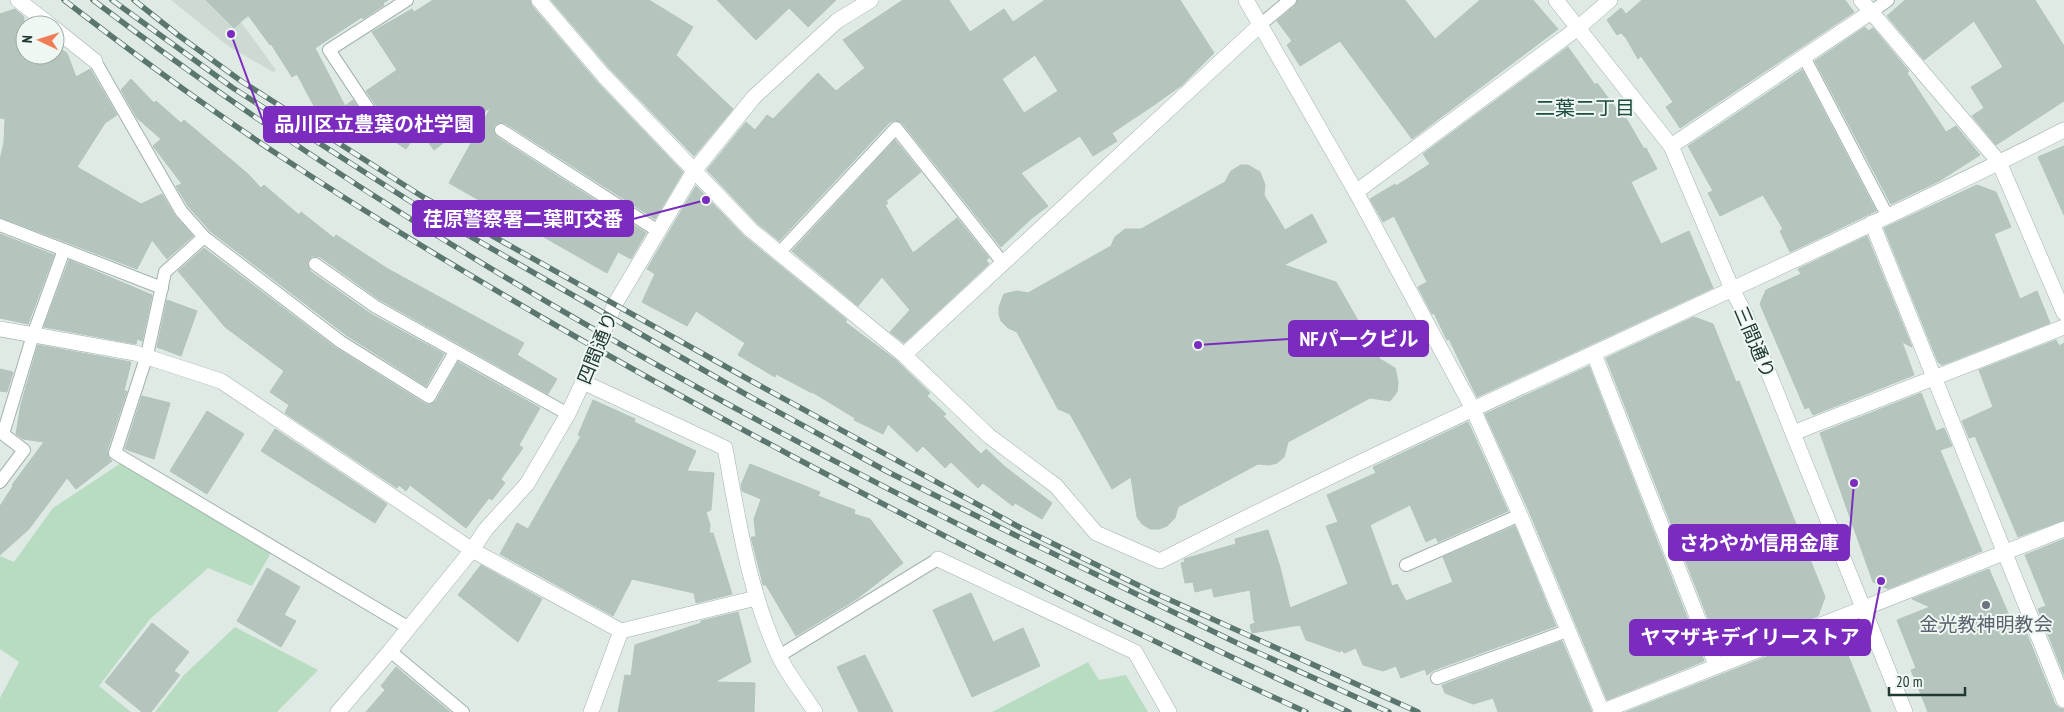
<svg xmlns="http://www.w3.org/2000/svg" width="2064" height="712" viewBox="0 0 2064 712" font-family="'PT Sans Narrow','Noto Sans JP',sans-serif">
<rect width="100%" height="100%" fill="#dfeae5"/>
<path fill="#cddad4" d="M171,0H276L241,22L276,70L273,72L228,46Z"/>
<g fill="#b8dcc2">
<path d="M121,463L272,551L252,586L208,568L150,619L99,686L131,712H0V698L19,662L0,649V556L14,562L53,508Z"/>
<path d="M235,627L318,670L277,712H155L184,675Z"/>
<path d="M1088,662L1099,680L1126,675L1148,712H992Z"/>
</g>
<g fill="#b5c5be" stroke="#b2c4bc" fill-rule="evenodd">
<path d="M206,0H388L383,3L384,5L363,19L362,17L315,48L345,106L353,100L371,128L356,138L337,111L341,109L329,115L315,108L297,74L292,77L271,44L270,45L248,15L234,28Z"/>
<path d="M433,0H530L532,6L597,82L683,172L655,219L505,123H498L494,126V133L497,137L646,233L631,259L618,252L607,273L449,183L491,107L434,150L419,130L406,149L391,139L393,134L392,129L366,91L397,70L372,32L412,9L414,12Z"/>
<path d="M551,0H649L693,27L676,55L733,109L694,156L611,70Z"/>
<path d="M717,0H836L808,27L789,8L756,40Z"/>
<path d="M903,0H949L970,32L1004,9L1013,22L1045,0H1180L1214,53L1182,85L1154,105L1112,133L1117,141L1093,156L1080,136L1021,173L1048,206L1032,218L1001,247L902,123L895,120L890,122L779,241L757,223L707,170L746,122L755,130L767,115L773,119L818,73L836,91L865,68L843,40ZM1035,55L1058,91L1024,113L1002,79Z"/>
<path d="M1298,0H1405L1435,39L1480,0H1533L1558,29L1412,139L1340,41L1300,66L1287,45L1292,41L1277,21L1295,6Z"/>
<path d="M1642,0H1845L1854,12L1680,128L1666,107L1673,102L1641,56L1638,59L1626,38L1621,33L1617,35L1607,20L1621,8L1626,14Z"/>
<path d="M1905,0H2035L2064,46V101L1996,145L1972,116L1984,108L1971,87L2003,67L1974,21L1924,60L1887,16Z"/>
<path d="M15,9L24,17L22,59L33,55H55V47H57L67,53L76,77L90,69L117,115L105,123L77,167L141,204L162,194L175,216L193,236L167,259L152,240L137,269L0,217V160L4,142L5,119L0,118V14Z"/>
<path d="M1865,27L1868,31L1873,28L1909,71L1907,73L1946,132L1956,126L1980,155L1939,181L1891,204L1815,61Z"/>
<path d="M1568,47L1595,85L1597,83L1624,119L1626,118L1644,149L1646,148L1657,169L1631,182L1661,244L1689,231L1713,288L1477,397L1449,339L1447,340L1434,313L1432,314L1418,287L1427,282L1394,216L1383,222L1370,199L1395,184L1396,186L1430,164L1423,154Z"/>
<path d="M1802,70L1876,211L1790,252L1780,231L1783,229L1763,195L1720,216L1708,193L1713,191L1688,146Z"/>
<path d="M131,79L154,103L156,101L181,123L184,120L248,174L261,188L264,185L299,215L301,212L334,238L336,235L388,269L524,343L517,355L557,379L548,394L380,300L320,257L312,256L307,263L310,271L371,314L444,354L426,386L346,335L210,231L188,206L176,186L182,184L153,146L161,139L137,118L121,90Z"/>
<path d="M895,140L921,172L886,201L888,203L885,205L913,253L957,218L989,258L986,260L989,264L904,343L890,332L910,310L882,277L858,306L792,251Z"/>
<path d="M2064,146V215L2038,157Z"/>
<path d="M1241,165H1248L1260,172L1265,185L1264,195L1285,230L1312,214L1327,242L1284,265L1336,282L1380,359L1395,368L1398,382L1397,392L1390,401L1370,398L1288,442L1284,457L1277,463L1269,465L1258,464L1178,507L1175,518L1167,526L1159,529H1150L1142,524L1137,517L1131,477L1112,489L1070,414L1058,409L1017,332L1008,328L1001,321L999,314V307L1004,294L1017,291L1028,293L1111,246L1115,237L1125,229H1141L1225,182L1231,171Z"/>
<path d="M1977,185L1996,192L2011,227L1994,234L2020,299L2037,291L2050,323L1942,365L1938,362L1884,228Z"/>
<path d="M696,186L745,237L847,320L845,322L896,360L930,393L927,396L946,414L943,416L981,454L986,449L1004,466L1052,503L1042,519L1015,503L1013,506L983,483L978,488L951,462L945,468L923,446L917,452L888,424L883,434L854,420L855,418L812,392V393L776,374L775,377L738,355L745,343L696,311L687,326L642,302L655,274L647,269Z"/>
<path d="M0,234L54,255L28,324L0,318Z"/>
<path d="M1867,236L1912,347L1902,342L1914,375L1813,415L1809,407L1805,409L1760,304L1766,290L1801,274L1798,269Z"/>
<path d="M204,248L336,348L425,404L429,405L436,401L458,362L540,408L519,445L523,448L501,479L505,483L492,500L489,498L466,528L410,485L406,491L399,485L397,488L285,413L289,405L270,392L284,371L225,327L178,271Z"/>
<path d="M69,260L152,295L142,341L137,339L136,344L44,327Z"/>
<path d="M167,300L197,311L181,356L157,347Z"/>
<path d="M1694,317L1713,324L1736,382L1739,381L1825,597L1818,616L1722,654L1606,358Z"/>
<path d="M2056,340L2059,346L2064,343V520L2018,537L1975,436L1969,438L1962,421L1993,407L1979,370Z"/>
<path d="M38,345L131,362L124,391H127L107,451L108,457L112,461L76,489L67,478L29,529L0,555V506L13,486L12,485L44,442L23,439L16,434L21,404Z"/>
<path d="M1589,366L1704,661L1607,700L1529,511L1485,414Z"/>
<path d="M0,369L13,372L7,392L0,391Z"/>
<path d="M1921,393L1936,431L1944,428L1952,446L1940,450L1982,551L1888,589L1873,582L1820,433Z"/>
<path d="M142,396L170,403L154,459L125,449Z"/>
<path d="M593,400L635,419L634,422L696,451L687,471L714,473L711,510L706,512L710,525L709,533H713L732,594L696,603L694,593L632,579L613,616L500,554L517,523L528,529L581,436L578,435Z"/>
<path d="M207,411L244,434L207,494L170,471Z"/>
<path d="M1468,422L1508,511L1438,542L1436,537L1426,542L1410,505L1370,525L1392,586L1397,584L1406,601L1453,582L1443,557L1515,526L1556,626L1434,670L1427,675L1425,669L1401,678L1396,666L1383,671L1363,665L1356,648L1344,653L1342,650L1340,652L1306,640L1300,625L1252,633L1250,625L1257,622L1254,621L1250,590L1214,597L1212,588L1195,592L1193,582L1185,583L1181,563L1185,562L1184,559L1236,544L1235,539L1268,530L1280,567L1290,608L1348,584L1326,526L1338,522L1327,495L1376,473L1373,467Z"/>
<path d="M275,429L387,504L375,523L261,451Z"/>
<path d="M750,464L820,492L818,496L855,510L854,514L870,519L903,563L858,598L796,636L766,585H763L761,576L751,537H756L754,519L761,499L742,491L741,485Z"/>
<path d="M2064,539V675L2038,609L2046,606L2025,555Z"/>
<path d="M481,565L542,599L518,642L458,595Z"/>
<path d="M267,568L300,587L284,615L296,621L281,647L237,621Z"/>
<path d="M1989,569L2011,620L2020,617L2055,704L2059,708L2064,709V712H1928L1911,670L1916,668L1897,620L1930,607L1912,599Z"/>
<path d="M971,593L993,642L1023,628L1040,666L972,697L933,610Z"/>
<path d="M738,612L751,662L715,682L755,683L754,712H618L625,675L631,676L635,645L701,623V621Z"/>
<path d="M152,623L189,652L174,671L180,675L151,712H142L105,682Z"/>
<path d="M1822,635L1843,643L1871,712H1626Z"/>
<path d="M1562,641L1592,712H1498L1493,698L1473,704L1445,693L1442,685Z"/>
<path d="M865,655L893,712H859L837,667Z"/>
<path d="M396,667L450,712H366L385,690L381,686Z"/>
</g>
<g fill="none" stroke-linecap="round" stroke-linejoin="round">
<defs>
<g id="service">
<path d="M1871,12L1888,0"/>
<path d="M1260,25L1290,0"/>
<path d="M1804,57L1887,215"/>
<path d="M95,61L181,211L204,237L341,342L429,397L455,352"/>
<path d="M501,130L658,231"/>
<path d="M385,134L329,50L407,0"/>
<path d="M0,225L162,288"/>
<path d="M204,237L165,272L147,355L115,453L409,628"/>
<path d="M779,253L896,128L1003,263"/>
<path d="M315,264L376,307L568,414"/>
<path d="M0,482L24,450L3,434L33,335L64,250"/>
<path d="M1406,565L1520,515"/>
<path d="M390,651L463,712"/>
<path d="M779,656L938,559"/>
<path d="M1437,678L1567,631"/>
</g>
<g id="minor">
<path d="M18,0L50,25"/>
<path d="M539,0L604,76L751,230L904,355L989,436L1056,486L1096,533L1160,561C1458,409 1766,280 2064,130"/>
<path d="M1246,0L1356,192L1473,409L1520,515L1602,712"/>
<path d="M1861,0L1999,162L2064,313"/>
<path d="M55,29L95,61"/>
<path d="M1671,146L1871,12"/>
<path d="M1356,192L1578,28L1610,0"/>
<path d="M1872,223L2064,700"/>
<path d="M0,329L135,353L221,381L472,550L621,631L591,712"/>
<path d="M1594,354L1716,665"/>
<path d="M904,355L1260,25"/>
<path d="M583,382L725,448C738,518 748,589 778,654C787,674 803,693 815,712"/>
<path d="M1793,433L2064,327"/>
<path d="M938,559L1135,652L1169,712"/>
<path d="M621,631L756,598"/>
<path d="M1601,712L2064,529"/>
</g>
<g id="tertiary">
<path d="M1556,0L1671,146L1732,289L1745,314L1905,712"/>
<path d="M338,712L390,651L472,550L486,529L527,484L568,414L583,382L615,304L694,171L754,97L837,21L871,0"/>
</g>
</defs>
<use href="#service" stroke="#a2b2ac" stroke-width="14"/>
<use href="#minor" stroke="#a2b2ac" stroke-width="16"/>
<use href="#tertiary" stroke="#a2b2ac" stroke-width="16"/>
<use href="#service" stroke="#fff" stroke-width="12"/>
<use href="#minor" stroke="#fff" stroke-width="15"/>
<use href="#tertiary" stroke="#fff" stroke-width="15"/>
<defs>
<g id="rail">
<path d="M64,0C134,54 206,107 280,156C445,265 616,362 790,455C960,545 1131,633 1306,712"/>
<path d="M93,0C478,293 912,509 1349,712"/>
<path d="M112,0L233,88L419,207L747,395L888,472L1015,535L1241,645L1389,712"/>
<path d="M134,0L178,35L241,81L423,197L755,383L1019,527L1148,590L1418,712"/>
</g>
</defs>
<use href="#rail" stroke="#5a766f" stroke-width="5.5"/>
<use href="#rail" stroke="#eff7f3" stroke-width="4" stroke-dasharray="11" stroke-linecap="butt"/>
</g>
<circle fill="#6b7280" stroke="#eff7f3" stroke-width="2" cx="1986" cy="605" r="5"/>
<g text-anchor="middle" stroke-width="4" stroke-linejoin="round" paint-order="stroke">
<g font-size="19" fill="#203a33" stroke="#eff7f3">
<text transform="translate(1755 342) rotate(67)" y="7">三間通り</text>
<text transform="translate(597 348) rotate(-68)" y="7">四間通り</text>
</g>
<g font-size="19" fill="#5b616d" stroke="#eff7f3">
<text x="1986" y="631">金光教神明教会</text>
</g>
<g font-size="20" fill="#1d4c40" stroke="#eff7f3">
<text x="1585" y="115">二葉二丁目</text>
</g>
</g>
<path fill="none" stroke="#7b2cbf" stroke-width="2" d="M231 34L264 124M706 200L633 219M1198 345L1289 339M1854 483L1849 543M1881 581L1870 637"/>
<g fill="#7b2cbf" stroke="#eff7f3" stroke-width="2">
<circle cx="231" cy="34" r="5"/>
<circle cx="706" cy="200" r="5"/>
<circle cx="1198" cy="345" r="5"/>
<circle cx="1854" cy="483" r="5"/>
<circle cx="1881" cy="581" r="5"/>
</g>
<g fill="#7b2cbf" stroke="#7b2cbf" stroke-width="2">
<rect x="264" y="107" width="220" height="35" rx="5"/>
<rect x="413" y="201" width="220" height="35" rx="5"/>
<rect x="1289" y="321" width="139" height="35" rx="5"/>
<rect x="1669" y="525" width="180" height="35" rx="5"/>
<rect x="1630" y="620" width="240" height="35" rx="5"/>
</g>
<g font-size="20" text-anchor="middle" font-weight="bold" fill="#fff">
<text x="374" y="131">品川区立豊葉の杜学園</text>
<text x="523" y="226">荏原警察署二葉町交番</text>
<text x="1359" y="346">NFパークビル</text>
<text x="1759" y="550">さわやか信用金庫</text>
<text x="1750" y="644">ヤマザキデイリーストア</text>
</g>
<g transform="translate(40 40) rotate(274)"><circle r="24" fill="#eff7f3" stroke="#9caba6"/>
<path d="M0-4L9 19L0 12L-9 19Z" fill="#f17d57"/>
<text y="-8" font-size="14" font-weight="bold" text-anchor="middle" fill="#203a33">N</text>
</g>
<path d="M1889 687v8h76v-8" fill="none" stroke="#203a33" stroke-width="2.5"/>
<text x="1896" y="687" font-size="15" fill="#203a33" stroke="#eff7f3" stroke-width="4" paint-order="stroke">20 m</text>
</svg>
